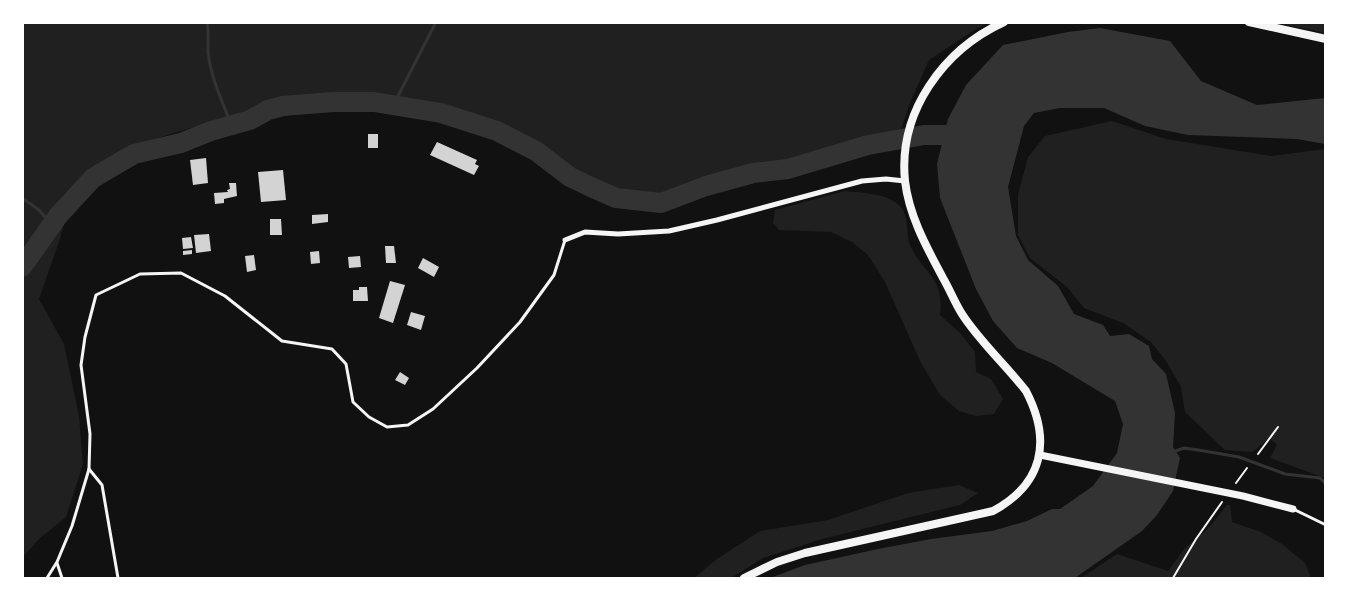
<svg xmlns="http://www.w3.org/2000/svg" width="1348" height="601" viewBox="0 0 1348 601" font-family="Rubik,sans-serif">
<rect width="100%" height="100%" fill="#111"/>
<g fill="#202020">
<path d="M23,22H989V23L976,29L929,60L909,105L900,133L844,145L796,160L736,170L689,189L664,197L629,193L590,182L530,139L450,110L372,95L288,98L129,147L74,189L59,242L39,299L64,344L79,416L83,464L66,517L39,539L23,557Z"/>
<path d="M1278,23H1325V33Z"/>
<path d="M1112,121L1166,139L1271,156L1325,149V478L1270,458L1277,445L1270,438L1252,452L1225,450L1185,412L1181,387L1166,361L1151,342L1123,323L1084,308L1067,287L1030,258L1018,235V195L1028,157L1045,136Z"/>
<path d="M845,191C863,193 885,193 899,205C911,216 904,236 912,249C927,277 944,278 940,315L961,334L975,352L976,372L991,379L1003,399L994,414L976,416L959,411L940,395L920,361L885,282L868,255L852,242L831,232L779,230L773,223L775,210Z"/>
<path d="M959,485L978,493L960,505L822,539L763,558L731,578H694L717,559L760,531L828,520L908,493Z"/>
<path d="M1227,505H1230L1232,522L1261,532L1282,544L1305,563L1311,578H1081L1117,554L1168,571L1185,548L1208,529Z"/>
</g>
<path fill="#333" d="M1100,28L1170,41L1201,81L1257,105L1325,98V144L1297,139L1188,135L1145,126L1104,108H1060L1034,113L1024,126L1008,187L1016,236L1028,260L1058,286L1074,314L1103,325L1110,336L1129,334L1149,346L1152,359L1166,374L1175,413L1173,447L1180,458L1173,491L1157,515L1142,531L1075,578H770L805,565L878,549L931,539L992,531L1027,521L1052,509H1060L1093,486L1117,453L1123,424L1115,401L1052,363L1017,348L993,321L976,289L940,198L937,164L948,119L966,85L1003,45L1068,32Z"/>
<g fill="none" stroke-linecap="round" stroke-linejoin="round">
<g stroke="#333" stroke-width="3">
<path d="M207,22C209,33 208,41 208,52C210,75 223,104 232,126"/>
<path d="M396,105L398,96L436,22"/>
<path d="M22,198L39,210L52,225"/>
<path d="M1173,452L1184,448L1198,450L1239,457L1285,474L1320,478L1326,484"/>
</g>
<path stroke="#333" stroke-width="20" d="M22,267L58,216L93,178L134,154L181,143L211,131L250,120L268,110L283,106L333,102H374L441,113L497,131L536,151L570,177L591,187L616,198L661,203L706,186L753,173L788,169L868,145L924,135H971"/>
</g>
<g fill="#d3d3d3">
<rect x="368" y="134" width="10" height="14"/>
<path d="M437,142L477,160L475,164L479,166L474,175L430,155Z"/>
<path d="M206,158L208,183L193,185L190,160Z"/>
<path d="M283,170L286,200L261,202L258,172Z"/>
<path d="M229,183H236L237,196L224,199V203L215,204L214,193L228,192L227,190L230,189Z"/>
<path d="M328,214V222L312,224V215Z"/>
<path d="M270,219H281L282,235H270Z"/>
<path d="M209,234L211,251L196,253L194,235Z"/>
<path d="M191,237L193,248L183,249L182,238Z"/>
<path d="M385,246H394L396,263H386Z"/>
<path d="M192,250V254L183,255V251Z"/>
<path d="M319,251L320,263L311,264L310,252Z"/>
<path d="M254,255L256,270L247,272L245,256Z"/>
<path d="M360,256L361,267L349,268L348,257Z"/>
<path d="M423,258L439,267L434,277L418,268Z"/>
<path d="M390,281L405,285L393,323L379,318Z"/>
<path d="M359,287H367L368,301H353V290H359Z"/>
<path d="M411,312L425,316L421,330L407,325Z"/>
<path d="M400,372L409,378L405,385L395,380Z"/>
</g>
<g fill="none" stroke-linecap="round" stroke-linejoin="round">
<g stroke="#f5f5f5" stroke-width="2">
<path d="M1258,454L1278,427"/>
<path d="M1236,483L1247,468"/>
<path d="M1173,578L1196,539L1222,502"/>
</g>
<g stroke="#f5f5f5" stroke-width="3">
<path d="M89,469L102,485L118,578"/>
<path d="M1293,509L1326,525"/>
<path d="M57,563L62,578"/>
<path d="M47,578L57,562L72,526L89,469L90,434L81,365L85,337L96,295L140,274L181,273L225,296L282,341L332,349L346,364L353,402L369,417L387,427L408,425L433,409L477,368L520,322L554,275L565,240"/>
</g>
<path stroke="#f5f5f5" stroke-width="5" d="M565,240L585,232L618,234L669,231L717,220L862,181L886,179L905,181"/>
<path stroke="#f5f5f5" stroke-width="7" d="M1040,455L1243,496L1293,509"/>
<g stroke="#f5f5f5" stroke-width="8">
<path d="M1249,22L1326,39"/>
<path d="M744,578L777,562L805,553L993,511C1043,484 1052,441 1026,391C1006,365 980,342 962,314C955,303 950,290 943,278C927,248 909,216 905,181C898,112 943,50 1004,22"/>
</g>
</g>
<rect width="1348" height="601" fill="none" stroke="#ffffff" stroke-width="48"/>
</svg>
